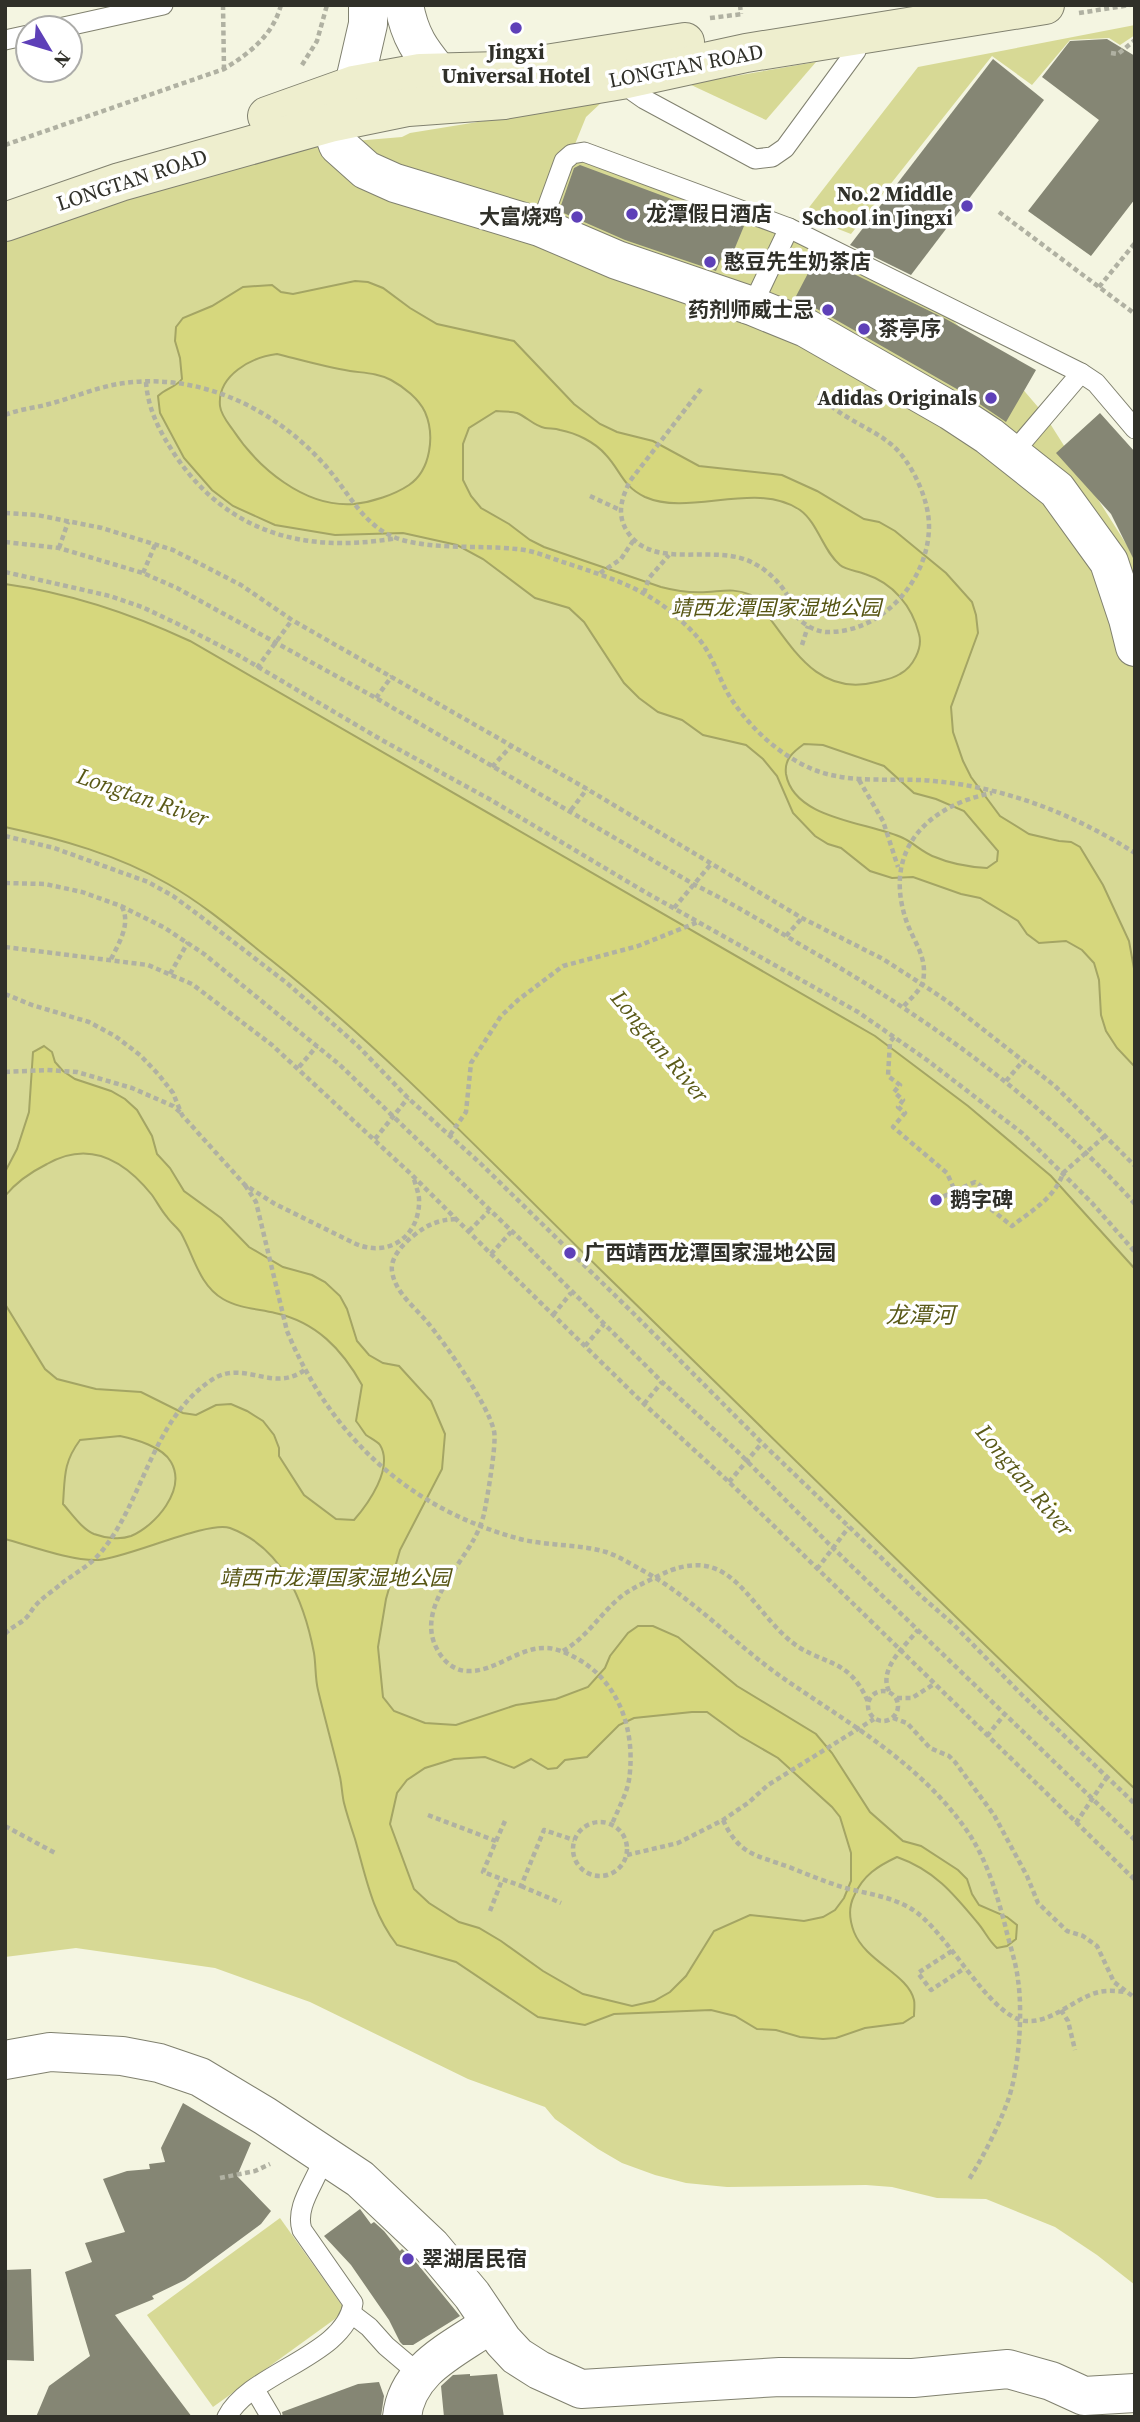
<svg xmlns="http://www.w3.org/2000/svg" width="1140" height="2422" viewBox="0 0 1140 2422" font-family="'Source Serif 4','Noto Sans SC',serif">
<rect width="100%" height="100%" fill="#f4f5e1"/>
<g fill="#d7d995">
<path d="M1135,25V35L1120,45L1109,38L1070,40L1032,85L992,56L851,234L810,218L806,215L807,210L918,67Z"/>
<path d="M816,62L766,120L689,84Z"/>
<path d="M602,102L586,117L573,149L684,185L936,304L1020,386L1044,414L1135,558V2285L1097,2255L1055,2227L986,2199L937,2198L892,2187L866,2185L727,2187L686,2183L655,2175L622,2163L598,2149L555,2119L545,2107L468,2079L310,2002L215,1968L76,1948L5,1957V216L187,155L402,137L410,133Z"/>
<path d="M280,2218L346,2311L213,2407L147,2315Z"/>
</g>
<g fill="#d6d77d" stroke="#a4a564" stroke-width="2" fill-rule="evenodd">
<path d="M355,281L368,282L383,288L410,308L437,324L514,341L574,404L600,424L617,432L653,441L699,466L782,475L817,491L864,519L879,522L895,531L946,573L972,602L976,615L978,633L951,707L953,732L963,761L971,777L1000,816L1029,834L1059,841L1071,842L1080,847L1103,885L1129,941L1135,974V1067L1117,1048L1106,1031L1101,1015L1099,980L1094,963L1082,950L1066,941L1039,943L1027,934L1018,921L980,898L961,894L913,877L892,878L870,871L841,848L828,844L815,836L793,813L777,776L763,759L746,745L703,735L682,720L658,712L639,698L624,683L584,622L569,608L535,598L483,559L457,545L403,533L335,535L275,525L233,506L212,490L184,458L160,413L158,396C166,388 175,388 182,379L180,358L175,341L176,327L183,318L212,306L243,287L272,285L281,292L293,294ZM277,354C301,360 325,367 350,371C364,373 378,373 391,380C404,387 419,399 425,412C435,435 431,470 409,485C394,495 372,502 354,504C305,508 258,468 233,430C228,423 221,415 220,406C217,375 252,357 277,354ZM496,411C502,412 511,411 517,413C527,417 534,426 545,428C550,429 555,428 560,430C576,433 595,442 606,455C621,471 622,486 645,497C690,517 756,480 800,510C818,523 823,551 840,565C846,570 858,571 865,574C893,583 912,606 919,634C923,648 913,667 900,674C892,679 885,680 876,682C810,699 787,634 751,595C735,588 724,591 707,592C691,593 676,591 661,587L544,547L530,540L509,524L481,508L471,496L463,480V444L469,428ZM804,744L823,745L884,766L914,793L936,799L964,811L998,851L997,861L987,868C970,867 951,864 935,857C923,853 914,843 903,838C869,822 794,820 786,774C784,759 793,752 804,744Z"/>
<path d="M5,584C69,593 132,614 190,641L875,1036L968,1106L1051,1176L1135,1269V1789C958,1621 785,1450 611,1280C499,1171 393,1057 271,960C238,934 205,905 168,884C118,855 61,839 5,827Z"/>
<path d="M44,1046L52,1052L55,1062L63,1071L75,1079L111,1091L125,1099L137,1110L152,1136L157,1154L170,1168L184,1191L221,1218L249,1247L283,1267L312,1275L325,1282L340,1296L347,1309L357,1341L369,1355L383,1363L399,1366L431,1401L445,1434L442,1469L400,1550L386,1599L378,1647L383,1697L394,1711L425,1723L456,1725L516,1705L556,1699L588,1687L605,1668L610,1656L628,1633L638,1626H653L678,1637L737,1686L816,1734L832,1753L870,1812L903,1841L921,1846L958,1870L967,1879L972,1894L979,1905L1007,1917L1017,1925L1016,1939L1007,1946L997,1948C988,1940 985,1931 977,1922C953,1893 934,1870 897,1857C878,1866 863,1875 854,1896C848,1908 849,1919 854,1932C866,1962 908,1974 914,2000C915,2004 914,2011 914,2016L903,2023L865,2028L836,2038L823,2039L800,2037L776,2030L757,2029L735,2016L711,2010L614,2014L585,2025L538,2017L456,1962L397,1945C372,1913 366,1877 355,1839C351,1827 347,1815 344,1803C342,1795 342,1786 340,1777C333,1748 325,1719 318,1690C315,1678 316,1665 314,1653C304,1601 283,1548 230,1528C209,1520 127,1558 98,1560C71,1561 31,1546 5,1539V1304L45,1369L57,1379L96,1389L141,1392L183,1413L196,1415L216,1405L231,1404L247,1411L263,1421L274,1435L279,1448V1456L304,1495L336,1519L354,1520C368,1504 394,1468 380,1445C377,1441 370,1438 366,1435C363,1431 360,1426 356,1421L362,1385C342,1349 316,1322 275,1313C258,1309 238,1308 223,1299C199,1285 194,1256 181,1233C177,1227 171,1223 167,1217C161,1210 157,1202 152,1195C124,1160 89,1140 47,1164C31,1172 17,1181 5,1196V1172L17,1149L29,1112L33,1052ZM120,1436C135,1439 163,1447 171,1462C187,1490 155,1526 131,1536C120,1540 105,1538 94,1534C82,1529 72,1514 63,1504C65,1477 63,1463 80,1440ZM692,1712H707L740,1736L778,1758L832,1807L840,1817L851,1853V1881L844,1898L835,1910L823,1917L804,1921L750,1915L714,1931L686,1976L670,1992L654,2001L632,2006L583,1994L543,1971L501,1941L479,1928L459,1922L429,1903L414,1889L390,1824L397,1793L407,1780L425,1768L454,1759L485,1757L514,1768L531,1759L548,1769L557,1768L565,1760L587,1757L619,1725L634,1718Z"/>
</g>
<g fill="#858674">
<path d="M1107,39L1135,56V199L1091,256L1028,211L1099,120L1042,77L1070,41Z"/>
<path d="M993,59L1044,100L911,275L850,245Z"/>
<path d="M580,165L744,226L732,255L724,252L716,271L625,240L559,211L574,168Z"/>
<path d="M817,256L946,319L1036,370L1006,422L962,392L817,309L794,300Z"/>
<path d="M1100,413L1135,452V562L1111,514L1056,453Z"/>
<path d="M183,2103L251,2143L237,2176L271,2211L261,2224L185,2280L152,2296L154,2299L115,2315L192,2417H36L49,2386L90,2356L65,2272L92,2262L85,2243L125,2232L103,2179L127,2171L150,2169L149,2164L165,2162L161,2148Z"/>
<path d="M360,2209L371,2224L374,2222L384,2231L400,2251L402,2249L415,2261L460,2316L413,2345H403L400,2342L389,2320L351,2265L324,2236Z"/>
<path d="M31,2269L34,2361L5,2360V2270Z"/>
<path d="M470,2374V2376L497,2374L504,2417H444L441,2386L453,2375Z"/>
<path d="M379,2382L384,2396L381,2417H283L282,2412L358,2384Z"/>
</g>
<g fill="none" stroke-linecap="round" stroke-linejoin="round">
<defs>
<g id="service">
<path d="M59,28L163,5"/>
<path d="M5,40L28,35"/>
<path d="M627,79L634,92L644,99L755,159L772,157L785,148L856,51L858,36"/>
<path d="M540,227L564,161L572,154L584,152L789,228L1081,373L1096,383L1135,429"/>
<path d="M752,306L789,228"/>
<path d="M1012,454L1081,373"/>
<path d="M352,2314L369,2327L386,2346L419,2374"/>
<path d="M255,2390L271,2417"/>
<path d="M227,2417C250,2372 346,2356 353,2303L302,2230C294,2205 318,2180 324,2156"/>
</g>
<g id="minor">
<path d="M368,5V24L354,85L330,123L338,145L366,170L395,183L540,227L617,260L752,306L806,328L951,411L989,436L1057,490L1109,562L1128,619L1135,647"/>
<path d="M404,5C412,49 430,59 454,93"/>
<path d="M5,2060L50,2052L122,2056L159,2063L200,2077L265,2116L360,2179L431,2246L472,2295L503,2341L517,2356L539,2370L581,2389L780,2377L913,2378L1008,2369L1051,2381L1084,2396L1135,2393"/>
<path d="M402,2417C407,2368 455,2349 490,2324"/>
</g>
<g id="secondary">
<path d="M267,116L354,85L420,73L501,71L685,42"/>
<path d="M5,222L120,182L330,123L408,107L504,100L627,79L746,53L1045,5"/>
</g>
</defs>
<use href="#service" stroke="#80816f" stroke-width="21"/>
<use href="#minor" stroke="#80816f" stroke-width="40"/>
<use href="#secondary" stroke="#80816f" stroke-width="40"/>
<g stroke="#b0b1a2" stroke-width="4.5" stroke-dasharray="5 3.5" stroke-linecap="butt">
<path d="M223,5L224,69"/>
<path d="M740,5L741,14"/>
<path d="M1079,13L1130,5"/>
<path d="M710,18L743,14"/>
<path d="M1111,53L1118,54L1135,40"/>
<path d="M302,65L317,41L327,5"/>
<path d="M5,145L224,69C250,53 273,35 281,5"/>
<path d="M999,212L1135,314"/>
<path d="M1099,287L1135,243"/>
<path d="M146,382C148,410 160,432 175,455C228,534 306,554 397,538"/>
<path d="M701,389L630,481C622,497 616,514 627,531C653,573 716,541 755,564C767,570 779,582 786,593C789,599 790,607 794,613C801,624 817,633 830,632C884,631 929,579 929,526C929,504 918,478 906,461C892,439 868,430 847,417C836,411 827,402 817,395"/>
<path d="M5,415C20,409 35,408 49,404C72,398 95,388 118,384C195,371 271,406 322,462C347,488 362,527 399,539C434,550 480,545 516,549C533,550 550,558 566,563C602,575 636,585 666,608C683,622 700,636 710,656C717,669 722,684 730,697C750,728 778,754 812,769C851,785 894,777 934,781C1008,788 1073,814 1135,853"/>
<path d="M590,496L620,510"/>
<path d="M5,513L37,515L102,528L173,550L241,585L292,620L587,789L802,918L883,959L917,981L947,1001L1055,1086L1135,1166"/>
<path d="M5,542L59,548L143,573L177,588L376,698L695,885C732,903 766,924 801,945C925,1016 1039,1097 1135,1204"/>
<path d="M59,548L68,522"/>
<path d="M5,572L110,596L142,607L180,625L238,655L380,739L491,800L645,892L858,1012L927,1060L1022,1133L1092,1203L1135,1252"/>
<path d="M143,573L155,545"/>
<path d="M600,573L621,559L633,541"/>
<path d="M644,593L649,578L669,555"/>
<path d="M802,645L808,626"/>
<path d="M257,668L292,620"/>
<path d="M376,698L392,676"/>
<path d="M492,767L511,746"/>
<path d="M859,780L883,821L898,867"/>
<path d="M571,810L587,789"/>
<path d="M5,836L54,848L148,882L173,896L200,916L288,984L358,1046L408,1098L480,1163L634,1314L762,1443L921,1596L953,1624L1022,1695L1135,1804"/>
<path d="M5,883L45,884L82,892L121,906L165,928L204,954L340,1065L521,1240L662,1382L735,1449L833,1548L1135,1840"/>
<path d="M674,908L711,864"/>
<path d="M786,936L802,918"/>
<path d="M5,947L148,965L192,984L272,1045L412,1175L491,1254L644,1404L729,1482L1135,1880"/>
<path d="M111,959C119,943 131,924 122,907"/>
<path d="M170,974L188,942"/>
<path d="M5,994L32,1005L89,1022L115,1036L140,1055L159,1075L173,1093L182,1115L245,1185L275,1204L356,1244C390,1258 421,1235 419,1198C418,1191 415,1183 413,1176"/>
<path d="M904,1006C910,999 921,990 923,981C928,957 913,941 906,920C883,851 926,806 992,793"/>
<path d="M894,1037L890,1042L888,1076L900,1085L894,1092L903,1100L898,1107L905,1113L893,1127L947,1173L955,1191L975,1182L981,1186L978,1191L984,1197L982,1202L1012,1226C1031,1211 1055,1198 1063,1173L1105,1136"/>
<path d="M299,1067L317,1046"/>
<path d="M5,1072L47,1070L77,1072L132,1088L173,1106L181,1113"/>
<path d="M1006,1081L1023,1061"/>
<path d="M450,1135L466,1112L471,1063L501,1016L518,1000L563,966L638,946L698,922"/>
<path d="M375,1139L408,1098"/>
<path d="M936,1200L955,1191"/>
<path d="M456,1219C437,1220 427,1225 413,1236C403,1244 390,1258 392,1271C395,1293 415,1307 428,1323C446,1345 488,1404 494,1431C497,1443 487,1499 484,1514C482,1522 478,1532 474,1539C457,1570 416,1611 437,1649C443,1661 455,1672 470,1671C496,1671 519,1647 546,1648C556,1648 567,1653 576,1658C620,1682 636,1732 629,1780C626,1796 618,1809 612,1824"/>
<path d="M469,1231L489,1211"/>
<path d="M491,1254L511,1232"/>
<path d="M553,1315L571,1293"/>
<path d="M585,1346L604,1324"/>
<path d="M644,1404L662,1382"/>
<path d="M729,1482L762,1443"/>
<path d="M817,1569L849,1527"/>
<path d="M5,1634C11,1627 20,1624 26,1618C30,1614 32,1609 36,1605C43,1597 53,1591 61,1584C75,1573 91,1565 102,1551C144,1499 152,1421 210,1381C244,1357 272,1395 306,1369"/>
<path d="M563,1651C588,1636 597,1618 617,1600C629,1589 644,1583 658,1576C728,1541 744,1599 787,1638C819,1667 848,1654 868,1702"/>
<circle cx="883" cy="1706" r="15"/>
<path d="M889,1691C878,1669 905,1646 918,1630"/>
<path d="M897,1698H912L934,1684"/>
<path d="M893,1718L907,1723L930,1748L949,1756L955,1762L994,1815L1027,1876L1038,1903L1067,1931L1083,1936L1097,1946L1114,1982L1135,1998"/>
<path d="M987,1736L1004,1715"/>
<path d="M428,1815L496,1841L483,1872L521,1886L544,1830L574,1840"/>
<path d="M723,1820C739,1855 756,1855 789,1867C809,1875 828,1883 849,1889C870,1894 891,1897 910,1908C946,1928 989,2018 1026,2021C1053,2023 1074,1998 1099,1992C1108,1990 1117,1991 1126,1992"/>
<circle cx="600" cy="1849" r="27"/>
<path d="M1076,1823L1107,1777"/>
<path d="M5,1826L57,1854"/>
<path d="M496,1841L505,1821"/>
<path d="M627,1855L678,1843L723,1820L748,1803L768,1785L874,1719"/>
<path d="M521,1886L561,1903"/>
<path d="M490,1911L502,1880"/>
<path d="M952,1951L918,1973L931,1990L965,1968"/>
<path d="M1061,2010L1068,2021L1075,2050"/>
<path d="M220,2178L255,2171L270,2164"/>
</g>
<use href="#service" stroke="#fff" stroke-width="19"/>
<use href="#minor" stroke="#fff" stroke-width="38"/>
<use href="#secondary" stroke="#eeeece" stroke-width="38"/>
<path stroke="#b0b1a2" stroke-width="4.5" stroke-dasharray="5 3.5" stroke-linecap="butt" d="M245,1185L256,1202L287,1331C331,1437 409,1509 520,1539C548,1546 579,1544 606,1552C618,1556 629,1563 640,1569C693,1597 734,1644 783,1678C848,1723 918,1762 965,1828C986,1857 996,1891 1005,1925C1009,1943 1016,1962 1018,1980C1023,2013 1019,2072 1007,2103C997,2130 983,2157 968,2181"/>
</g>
<g fill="#5e40b8" stroke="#fff" stroke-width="2.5">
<circle cx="516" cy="28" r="7"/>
<circle cx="967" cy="206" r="7"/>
<circle cx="632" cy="214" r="7"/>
<circle cx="577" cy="217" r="7"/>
<circle cx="710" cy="262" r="7"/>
<circle cx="828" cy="310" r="7"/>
<circle cx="864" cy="329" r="7"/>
<circle cx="991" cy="398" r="7"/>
<circle cx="936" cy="1200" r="7"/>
<circle cx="570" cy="1253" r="7"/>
<circle cx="408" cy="2259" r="7"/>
</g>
<g text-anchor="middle" stroke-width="7" stroke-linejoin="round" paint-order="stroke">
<g font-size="21" font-weight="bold" fill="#303029" stroke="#fff" text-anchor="start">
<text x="516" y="59" text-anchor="middle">Jingxi<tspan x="516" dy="24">Universal Hotel</tspan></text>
<text x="953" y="201" text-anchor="end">No.2 Middle<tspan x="953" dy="24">School in Jingxi</tspan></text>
<text x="646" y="221">龙潭假日酒店</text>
<text x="563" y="224" text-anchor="end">大富烧鸡</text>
<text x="724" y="269">憨豆先生奶茶店</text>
<text x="814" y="317" text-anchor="end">药剂师威士忌</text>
<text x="878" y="336">茶亭序</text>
<text x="977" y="405" text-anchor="end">Adidas Originals</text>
<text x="950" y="1207">鹅字碑</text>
<text x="584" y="1260">广西靖西龙潭国家湿地公园</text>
<text x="422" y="2266">翠湖居民宿</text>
</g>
<g font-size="21" fill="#303029" stroke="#fff">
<text transform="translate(686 66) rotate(-11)" y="7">LONGTAN ROAD</text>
<text transform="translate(132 180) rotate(-18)" y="7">LONGTAN ROAD</text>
</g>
<g font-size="21" font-style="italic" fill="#565513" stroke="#fff">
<text x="776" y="615">靖西龙潭国家湿地公园</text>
<text x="335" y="1585">靖西市龙潭国家湿地公园</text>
</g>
<g font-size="23" font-style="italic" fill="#595917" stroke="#fff">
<text transform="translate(143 797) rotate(19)" y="8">Longtan River</text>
<text transform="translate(660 1046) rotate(50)" y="8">Longtan River</text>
<text x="920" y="1323">龙潭河</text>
<text transform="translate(1025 1480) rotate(50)" y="8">Longtan River</text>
</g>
</g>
<rect width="1140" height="2422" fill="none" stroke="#303029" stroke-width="14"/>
<g transform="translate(49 49) rotate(128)"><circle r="33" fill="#ffffff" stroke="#acaca9" stroke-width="2"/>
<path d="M0-5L12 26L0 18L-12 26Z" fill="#5e40b8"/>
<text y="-10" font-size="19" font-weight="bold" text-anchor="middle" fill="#303029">N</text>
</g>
</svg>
